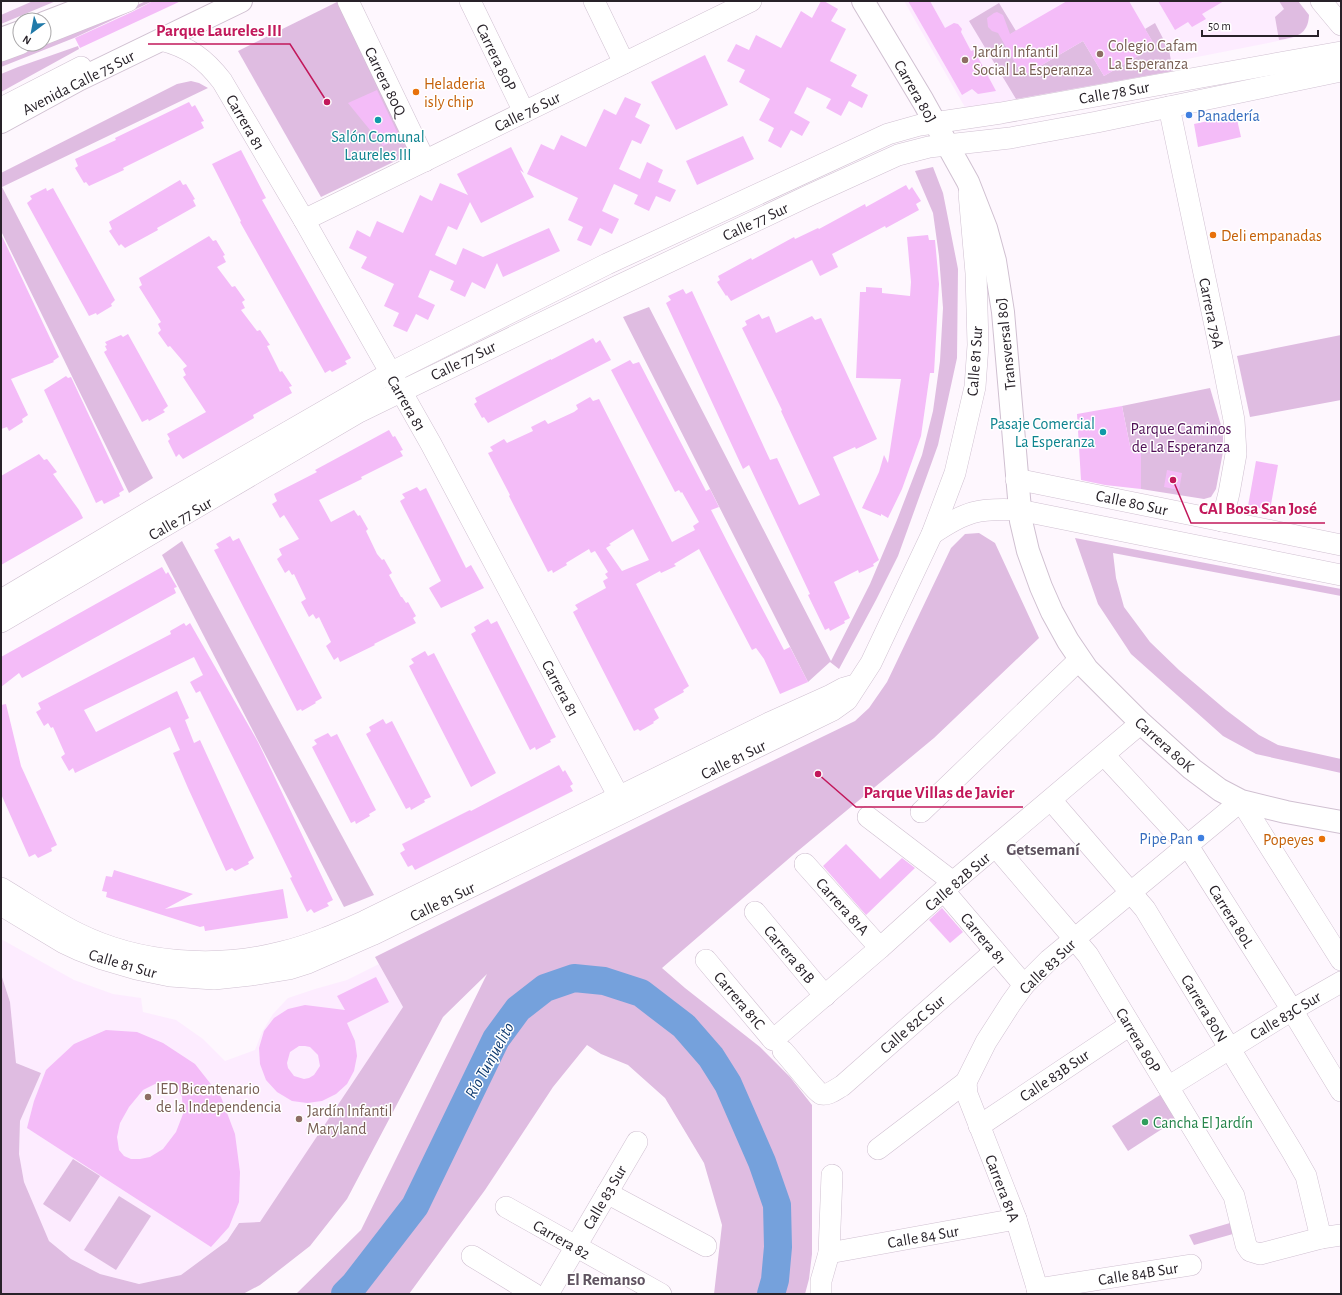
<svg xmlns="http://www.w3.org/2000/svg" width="1342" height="1295" viewBox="0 0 1342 1295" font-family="'Alegreya Sans',sans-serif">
<rect width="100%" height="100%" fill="#fef7fe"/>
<g fill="#fdecff">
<path d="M904,1H1298L1309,15L1308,24L1303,33L1293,38L1187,59L1173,71L966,109Z"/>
<path d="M1,939L74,980L113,994L141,998L143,1012L176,1020L203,1039L225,1061L255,1050L262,1032L273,1014L288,998L315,989L347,980L379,964L403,1007L260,1223H239L227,1241L181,1275L139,1284L100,1274L71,1259L49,1241L34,1207L24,1182L19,1154L20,1121L41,1073L16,1063L10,1002L1,974Z"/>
</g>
<g fill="#dfbce1">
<path d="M33,1H56L1,24V15Z"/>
<path d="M146,1H153L74,38L1,67V61L91,26Z"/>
<path d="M339,1L412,153L321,197L238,51Z"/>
<path d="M1279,1H1298L1309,15C1308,35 1296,37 1279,40L1275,17L1284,9Z"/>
<path d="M999,3L1016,31L1002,39L1023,76L1083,41L1104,76L1155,46L1145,29L1155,23L1169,50L1173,71L1016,99L969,21Z"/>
<path d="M78,46L79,49L1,92V74L18,67Z"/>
<path d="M191,81L199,83L208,88L2,187L153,478L129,493L1,231V173L177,84Z"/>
<path d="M933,167L943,193L958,269L957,358L938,445L898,556L876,600L839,669L830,662L808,682L623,317L649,307L831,661L870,584L897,520L922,455L933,411L940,361L943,308L939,256L933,213L915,171Z"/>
<path d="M1341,335V400L1250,417L1237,356Z"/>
<path d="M1210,388L1223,432V452L1216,489L1211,497L1204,499L1141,489V450L1131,451L1122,406Z"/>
<path d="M979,533L995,543L1039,638L934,738L793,855L662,968L685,988L760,1047L790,1077L812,1105V1254L809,1279L805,1294H714L722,1225L704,1163L665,1098L628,1065L601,1054L587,1045L553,1087L485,1190L409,1294H296L361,1230L487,974L443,1017L347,1199L310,1246L260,1285L243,1294H1V974L10,1002L16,1063L41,1073L20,1121L19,1154L24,1182L49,1241L71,1259L100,1274L139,1284L181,1275L227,1241L239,1223L260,1222L403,1007L375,957L671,810L855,721L869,708L887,682L951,548L965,534Z"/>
<path d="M1075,538L1341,589V596L1113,553L1116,578L1124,607L1150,642L1179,670L1226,710L1259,735L1278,745L1341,759V773L1256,754L1223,736L1131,654L1098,604Z"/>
<path d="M182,541L374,895L344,907L162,555Z"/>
<path d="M1163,1093L1179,1118L1128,1151L1112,1126Z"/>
<path d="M73,1159L100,1176L70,1222L43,1204Z"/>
<path d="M119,1196L151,1216L116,1270L84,1250Z"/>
<path d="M1230,1223L1233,1234L1194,1245L1189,1235Z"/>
</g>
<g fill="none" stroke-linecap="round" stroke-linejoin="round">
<path stroke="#75a1dc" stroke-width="28" d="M345,1294L354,1285L415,1206L496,1039L518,1009L545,988L574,978L604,981L641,993L684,1026L711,1057L728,1084L762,1162L777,1205L778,1247L775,1280L771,1294"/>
</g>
<g fill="#f4bcf8" fill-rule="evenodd">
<path d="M153,1H181L80,48L75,38L132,12Z"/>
<path d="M821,1H824L838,9L831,21L846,29L830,61L857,75L851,86L868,95L862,108L849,101L841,116L826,108L831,99L807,87L794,113L810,122L802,136L791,130L781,148L768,141L774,128L759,120L770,99L739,82L745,70L727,61L736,44L749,50L756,35L781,48L801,11L812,18Z"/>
<path d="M908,1H930L945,28L954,23L958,24L962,29L961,32L971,51L974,50L996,91L978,94L972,89L962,95Z"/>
<path d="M1067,1H1129L1155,46L1104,76L1083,41L1023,76L998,33L992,31L988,27L987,18L994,13L997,12L1003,15L1010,34Z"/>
<path d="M1158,1H1224L1202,14L1206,19L1192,27L1188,22L1175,30Z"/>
<path d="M705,55L728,105L676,130L651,82Z"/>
<path d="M377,90L400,138L383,146L348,103Z"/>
<path d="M625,97L641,104L635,117L650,125L641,144L632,140L619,169L640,179L647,162L663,170L658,182L676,190L670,202L656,196L649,211L634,204L638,195L614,184L602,211L619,219L612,234L600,228L591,246L577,240L583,227L568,220L578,198L527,174L541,144L554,150L561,135L586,147L604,109L616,115Z"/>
<path d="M189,102L192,107L195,105L204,121L201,122L204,128L123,168L124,170L89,186L86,182L84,183L75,168L78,166L75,159L116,140L115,138Z"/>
<path d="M1236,115L1241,137L1198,147L1194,124Z"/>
<path d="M743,136L754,159L697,185L686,161Z"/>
<path d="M511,147L524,173L520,170L534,197L481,223L470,202L457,230L448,226L435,255L456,265L463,248L483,257L549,228L560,251L503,277L497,263L485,289L472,282L465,297L450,290L454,281L430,270L418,297L435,305L428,320L416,314L407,332L393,326L399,313L384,306L394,284L361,268L367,257L349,248L357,230L370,237L377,221L403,233L420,195L432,201L440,183L468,195L457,174Z"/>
<path d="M241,150L266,198L262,200L351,358L345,361L347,364L332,372L330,370L325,373L240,222L241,221L212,164Z"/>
<path d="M180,180L183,185L186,184L195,199L193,200L196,206L157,228L158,230L125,248L121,244L119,246L109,231L112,229L109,222Z"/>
<path d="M906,185L909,190L912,187L921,201L916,204L919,210L886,228L885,226L832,254L838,267L820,276L812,260L731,301L727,295L726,296L717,282L720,280L718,276L751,258L752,260L794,237L795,239L818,228L819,229L865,204L866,207Z"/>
<path d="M46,188L47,191L53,188L115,300L111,304L112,306L97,315L96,313L89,316L27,203L32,199L30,196Z"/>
<path d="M1,234L59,357L53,361L54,362L11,379L28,415L22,419L23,422L9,431L7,427L1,429Z"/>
<path d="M928,235L929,240H935L939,284L934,373H930L921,436L902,489L888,518L881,514V516L862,508L879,472L884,455L888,463L901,379L856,378L860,292H866V287L882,288V293L910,296L911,282L907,237Z"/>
<path d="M209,236L213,241L216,240L225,255L223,256L226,262L217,267L232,287L235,286L245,300L242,302L245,308L241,310L257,331L260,330L270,345L267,346L280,372L282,371L292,386L289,387L292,393L253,415L254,418L183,459L179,454L176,457L168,441L170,439L167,434L206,412L183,377L186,375L183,369L187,366L170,346L168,347L158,333L161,330L158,324L161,322L139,287L142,285L139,278Z"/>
<path d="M683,289L686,294L692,291L770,460L777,458L799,505L820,495L781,411L782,410L742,328L747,325L745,321L759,314L762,319L769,316L776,333L812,316L815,320L821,318L877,439L856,449L855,447L833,457L879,560L873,564L874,566L859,573L858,570L834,582L850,618L844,621L845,623L830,631L829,628L825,630L808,595L810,594L749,465L743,469L666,303L671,300L668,296Z"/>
<path d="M128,334L168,406L163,410L165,412L149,421L148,419L142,422L104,352L107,350L105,346L107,345L105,342L121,335L123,337Z"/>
<path d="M593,338L596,343L600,340L611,360L488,423L484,417L482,418L474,404L477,402L475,398L551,359V360Z"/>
<path d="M630,360L633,364L639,362L706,491L710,489L719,507L711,510L733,553L784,650L790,647L808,682L780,694L764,659L756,648L752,650L699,549L674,564L676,566L661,573L660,571L636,584L689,686L683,690L684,692L654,709L659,718L653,722L654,723L640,731L638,729L634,731L573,612L578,609L575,605L606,588L603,581L608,578L605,574L608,572L595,551L591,553L589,549L566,563L567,565L553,573L552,570L548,572L509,496L510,495L488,453L493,451L490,447L504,439L507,443L533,431L531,427L545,420L548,424L574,412L578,409L576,405L590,397L593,401L599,399L672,542L695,530L693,526L699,522L682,492L681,493L679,490L675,492L611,370ZM633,529L649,560L622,571L606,548L611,545L609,544Z"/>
<path d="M66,376L68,378L71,377L124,490L119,493L120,496L104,504L102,500L96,503L44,390Z"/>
<path d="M1122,406L1131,451L1141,450V489L1105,485L1081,480L1077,414Z"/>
<path d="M389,430L393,437L395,436L403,450L400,451L403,456L361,477L362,479L319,500L331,522L354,510L358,516L360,515L368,529L366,531L377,554L382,560L384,559L392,573L389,575L401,597H402L406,603L408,602L416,616L413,618L416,623L374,644L375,645L340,662L338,657L334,660L326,646L331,642L319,617L316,619L313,614L309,617L301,602L306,599L294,574L292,575L289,570L285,573L277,559L282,555L279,549L299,539L284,515L280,518L272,504L277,501L274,494L317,472L315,470Z"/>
<path d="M39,454L44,460L47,459L57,472L53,474L79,510L83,518L1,565V476Z"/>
<path d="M1256,461L1278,465L1270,510L1248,506Z"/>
<path d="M1167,470L1182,473L1179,490L1164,487Z"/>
<path d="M417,487L420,491L426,488L466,568L471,565L484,588L441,608L429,588L441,581L400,501L405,498L402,494Z"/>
<path d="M230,536L233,541L239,538L322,698L315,702L316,703L302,711L301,709L297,711L214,550L219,548L216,544Z"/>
<path d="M162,567L166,574L168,572L177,587L174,588L176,593L22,678L19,673L1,687V657Z"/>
<path d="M488,619L491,624L497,621L556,737L550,740L551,742L536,750L535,747L530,750L471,634L476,631L474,627Z"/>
<path d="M184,623L186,626L190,623L258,742L333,900L327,903L329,906L314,913L311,909L307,912L290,878L292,877L272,836L200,691L196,693L190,682L203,675L194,657L84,710L96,732L177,691L189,718L185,720L194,743L200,740L254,858L248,862L249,864L235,871L232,868L226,871L188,788L173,753L180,750L170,727L75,773L73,768L69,771L61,757L65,754L53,727L51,728L48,723L44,726L36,712L41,709L38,703L171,634L170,631Z"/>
<path d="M425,651L428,656L434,653L496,773L471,787L409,666L414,663L411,659Z"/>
<path d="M6,704L21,766L57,845L51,848L52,851L38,858L35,854L29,857L1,794V705Z"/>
<path d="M383,719L386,724L392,721L431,797L424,800L425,802L411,810L410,807L406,809L366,734L371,731L369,727Z"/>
<path d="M328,733L331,737L337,734L376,810L369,814L370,816L356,824L355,821L351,823L312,747L317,744L314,740Z"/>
<path d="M559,765L563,772L565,770L573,784L570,786L573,791L415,870L412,865L408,867L400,853L405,850L402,844L470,810L471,811Z"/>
<path d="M846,844L880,879L902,858L915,868L866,915L823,866Z"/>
<path d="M114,870L193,894L165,909L283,889L288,918L205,931L204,926L200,927L106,897L107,892L102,891L106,876L112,877Z"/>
<path d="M942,908L963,932L950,943L929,920Z"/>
<path d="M376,977L389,1002L347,1023L355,1041L357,1056L354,1071L347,1084L336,1094L322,1101L307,1103L292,1101L277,1092L266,1080L260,1064L259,1048L264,1031L274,1018L288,1009L305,1005L345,1010L337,996ZM299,1046H305L310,1047L318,1055L320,1066L314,1075L309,1078L304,1079L294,1076L288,1068L287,1063L290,1052Z"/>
<path d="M106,1030L137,1032L163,1043L195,1064L221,1097L235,1134L240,1172L239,1202L229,1227L211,1247L27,1128L34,1101L46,1070L74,1044ZM169,1080L176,1085L182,1097L183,1114L176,1132L163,1149L150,1157L140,1159H131L124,1156L119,1150L117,1137L120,1123L129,1107L143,1090L157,1083Z"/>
</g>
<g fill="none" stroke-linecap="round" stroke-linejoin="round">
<defs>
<g id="minor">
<path d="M348,1L425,161"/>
<path d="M470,1L524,112"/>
<path d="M594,1L624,63"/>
<path d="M1321,1L1341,25"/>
<path d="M44,34L128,1"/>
<path d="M161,40C189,47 205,59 222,81L304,220L431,444L619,797"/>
<path d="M1,51L20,44"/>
<path d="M1169,107L1222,359L1234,420L1236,454L1229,493L1222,521"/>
<path d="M1,108L81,67"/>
<path d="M304,220L751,1"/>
<path d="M1016,479L1341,545"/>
<path d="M932,534C966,511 978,508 1019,510L1341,575"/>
<path d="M1,600L154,509L390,373L607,264L888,134L920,125L1001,113L1341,52"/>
<path d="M1,622L359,412L616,287L810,195L898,155L929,147L1010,138L1097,122L1341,71"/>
<path d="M1104,755L1188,846L1292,1010L1341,1091"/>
<path d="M1051,800L1145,909L1293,1153L1306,1176L1321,1238"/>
<path d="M921,812L1079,660"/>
<path d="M868,817L953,882"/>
<path d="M996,847L1088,955L1234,1196L1246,1245L1250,1251L1260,1254L1321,1238L1341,1235"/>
<path d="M805,864L880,948"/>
<path d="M1,888C26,903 51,920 77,933C139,964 216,969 282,952C311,945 338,933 365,921L771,722L831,695L844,688L851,686"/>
<path d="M944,891L1024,985"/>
<path d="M1,905L64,943L79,950L102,959L136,969L170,976L214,979L251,975L289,969L308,963L372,935L833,710L847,700L871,663L932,534L955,473L975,387L978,345L976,273L969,193"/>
<path d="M755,912L825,996"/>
<path d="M706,960L773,1040L880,948L953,882L1141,723"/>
<path d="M783,1051C789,1057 817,1093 821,1094C828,1096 836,1089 842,1086L995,951"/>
<path d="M966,1082L967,1094L1016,1219L1039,1294"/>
<path d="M1168,1087L1292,1010L1341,982"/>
<path d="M979,1126L1130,1025"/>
<path d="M878,1149L966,1082L986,1042L1011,1003L1024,985L1049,960L1241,801L1341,960"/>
<path d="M607,1193L706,1246"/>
<path d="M506,1207L661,1294"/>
<path d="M829,1253L1016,1219"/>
<path d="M472,1256L534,1294"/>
<path d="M1037,1289L1191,1265"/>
<path d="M548,1294L637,1142"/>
<path d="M821,1294V1281L829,1253L832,1175"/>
</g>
<g id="major">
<path d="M863,1L923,101L968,182L986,228L995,261L1003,312L1021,521L1028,551L1041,587L1052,612L1068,641L1087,669L1141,723L1192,769L1220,790L1241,801L1286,812L1341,822"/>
<path d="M44,23L101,1"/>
<path d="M1,39L20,32"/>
<path d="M1,122L78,80L241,1"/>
</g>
</defs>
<use href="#minor" stroke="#d0c0d1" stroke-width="22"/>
<use href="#major" stroke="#d0c0d1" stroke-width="24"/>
<use href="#minor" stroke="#fff" stroke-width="21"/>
<use href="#major" stroke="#fff" stroke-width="22"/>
</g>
<g fill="#8d6e63" stroke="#fff" stroke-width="1.5">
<circle cx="1100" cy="54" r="4"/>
<circle cx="965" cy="60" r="4"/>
<circle cx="148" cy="1097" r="4"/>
<circle cx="299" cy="1119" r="4"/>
</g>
<g fill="#e8710a" stroke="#fff" stroke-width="1.5">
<circle cx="416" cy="92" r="4"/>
<circle cx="1213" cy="235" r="4"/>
<circle cx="1322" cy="839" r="4"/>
</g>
<g fill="#3f7fe0" stroke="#fff" stroke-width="1.5">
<circle cx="1189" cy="115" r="4"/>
<circle cx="1201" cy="838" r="4"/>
</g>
<g fill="#0f9aa8" stroke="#fff" stroke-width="1.5">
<circle cx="378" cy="120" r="4"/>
<circle cx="1103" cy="432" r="4"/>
</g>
<circle fill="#2e9e5b" stroke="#fff" stroke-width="1.5" cx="1145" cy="1122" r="4"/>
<g text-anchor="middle" stroke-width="3" stroke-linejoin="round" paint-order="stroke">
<g font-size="16" fill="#785e54" stroke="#fff" text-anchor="start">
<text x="1108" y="51">Colegio Cafam<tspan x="1108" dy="18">La Esperanza</tspan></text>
<text x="973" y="57">Jardín Infantil<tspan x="973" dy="18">Social La Esperanza</tspan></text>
<text x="156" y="1094">IED Bicentenario<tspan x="156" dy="18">de la Independencia</tspan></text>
<text x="307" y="1116">Jardín Infantil<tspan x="307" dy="18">Maryland</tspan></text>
</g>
<g font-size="16" fill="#282229" stroke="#fff">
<text transform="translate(497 57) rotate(64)" y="6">Carrera 80P</text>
<text transform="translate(386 81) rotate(64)" y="6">Carrera 80Q</text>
<text transform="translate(78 82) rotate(-27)" y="6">Avenida Calle 75 Sur</text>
<text transform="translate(916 91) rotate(60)" y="6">Carrera 80J</text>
<text transform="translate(1114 92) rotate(-10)" y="6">Calle 78 Sur</text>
<text transform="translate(527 111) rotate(-26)" y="6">Calle 76 Sur</text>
<text transform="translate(246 122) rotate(60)" y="6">Carrera 81</text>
<text transform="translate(755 221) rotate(-25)" y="6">Calle 77 Sur</text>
<text transform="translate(1212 313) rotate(78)" y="6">Carrera 79A</text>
<text transform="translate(1005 344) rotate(-96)" y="6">Transversal 80J</text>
<text transform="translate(463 360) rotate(-26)" y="6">Calle 77 Sur</text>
<text transform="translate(974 361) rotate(-86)" y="6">Calle 81 Sur</text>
<text transform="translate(407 403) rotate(60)" y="6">Carrera 81</text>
<text transform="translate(1132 502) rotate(12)" y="6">Calle 80 Sur</text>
<text transform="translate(180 518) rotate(-30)" y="6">Calle 77 Sur</text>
<text transform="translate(561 688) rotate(62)" y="6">Carrera 81</text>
<text transform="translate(1165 744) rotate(42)" y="6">Carrera 80K</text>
<text transform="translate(733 759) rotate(-26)" y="6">Calle 81 Sur</text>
<text transform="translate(957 881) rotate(-41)" y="6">Calle 82B Sur</text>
<text transform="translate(442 901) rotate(-26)" y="6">Calle 81 Sur</text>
<text transform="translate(843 906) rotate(48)" y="6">Carrera 81A</text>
<text transform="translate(1232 916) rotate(58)" y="6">Carrera 80L</text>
<text transform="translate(984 938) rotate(50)" y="6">Carrera 81</text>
<text transform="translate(790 954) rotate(50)" y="6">Carrera 81B</text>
<text transform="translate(123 963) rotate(16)" y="6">Calle 81 Sur</text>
<text transform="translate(1047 966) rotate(-44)" y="6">Calle 83 Sur</text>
<text transform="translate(740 1000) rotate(50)" y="6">Carrera 81C</text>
<text transform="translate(1205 1008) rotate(59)" y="6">Carrera 80N</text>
<text transform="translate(1285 1015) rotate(-31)" y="6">Calle 83C Sur</text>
<text transform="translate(912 1024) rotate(-41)" y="6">Calle 82C Sur</text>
<text transform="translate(1139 1040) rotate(59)" y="6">Carrera 80P</text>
<text transform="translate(1054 1075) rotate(-34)" y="6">Calle 83B Sur</text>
<text transform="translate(1003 1188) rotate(69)" y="6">Carrera 81A</text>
<text transform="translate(604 1197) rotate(-60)" y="6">Calle 83 Sur</text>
<text transform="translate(923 1236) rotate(-10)" y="6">Calle 84 Sur</text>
<text transform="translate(562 1239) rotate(30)" y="6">Carrera 82</text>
<text transform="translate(1138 1273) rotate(-9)" y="6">Calle 84B Sur</text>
</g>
<g font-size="16" fill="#c56008" stroke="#fff" text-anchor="start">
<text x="424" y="89">Heladeria<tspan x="424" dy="18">isly chip</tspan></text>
<text x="1221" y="241">Deli empanadas</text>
<text x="1314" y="845" text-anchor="end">Popeyes</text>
</g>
<g font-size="16" fill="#366cbe" stroke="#fff" text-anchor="start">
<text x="1197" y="121">Panadería</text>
<text x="1193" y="844" text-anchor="end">Pipe Pan</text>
</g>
<g font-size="16" fill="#0d838f" stroke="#fff">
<text x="378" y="142">Salón Comunal<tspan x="378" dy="18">Laureles III</tspan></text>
<text x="1095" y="429" text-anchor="end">Pasaje Comercial<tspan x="1095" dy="18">La Esperanza</tspan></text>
</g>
<g font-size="16" fill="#500e56" stroke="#fff">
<text x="1181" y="434">Parque Caminos<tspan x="1181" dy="18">de La Esperanza</tspan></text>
</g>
<g font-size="16" fill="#27864d" stroke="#fff" text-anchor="start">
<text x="1153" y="1128">Cancha El Jardín</text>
</g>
<g font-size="17" font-weight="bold" fill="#5f5260" stroke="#fff">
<text x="1043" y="855">Getsemaní</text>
<text x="606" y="1285">El Remanso</text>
</g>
<g font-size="17" font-style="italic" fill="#0f3b71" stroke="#fff">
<text transform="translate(489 1060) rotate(-61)" y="6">Río Tunjuelito</text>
</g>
</g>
<path fill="none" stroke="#c2185b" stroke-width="1.5" d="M327 102L290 44H148M1173 480L1191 523H1325M818 774L856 807H1023"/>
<g fill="#c2185b" stroke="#fff" stroke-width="1.5">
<circle cx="327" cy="102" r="4"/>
<circle cx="1173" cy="480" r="4"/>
<circle cx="818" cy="774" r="4"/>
</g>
<g font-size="17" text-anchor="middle" font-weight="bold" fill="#c2185b" stroke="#fff" stroke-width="3" stroke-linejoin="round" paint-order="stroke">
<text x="219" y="36">Parque Laureles III</text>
<text x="1258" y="514">CAI Bosa San José</text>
<text x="939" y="798">Parque Villas de Javier</text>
</g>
<rect width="1342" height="1295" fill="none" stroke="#282229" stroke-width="4"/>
<g transform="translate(32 32) rotate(212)"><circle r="19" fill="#ffffff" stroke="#a9a7a9"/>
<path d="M0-3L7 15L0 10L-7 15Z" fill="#217aa9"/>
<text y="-6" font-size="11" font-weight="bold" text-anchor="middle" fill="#282229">N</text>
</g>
<path d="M1202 30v6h116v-6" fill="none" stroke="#282229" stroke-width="2"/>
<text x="1208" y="30" font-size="12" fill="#282229" stroke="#ffffff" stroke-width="3" paint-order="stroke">50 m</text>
</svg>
